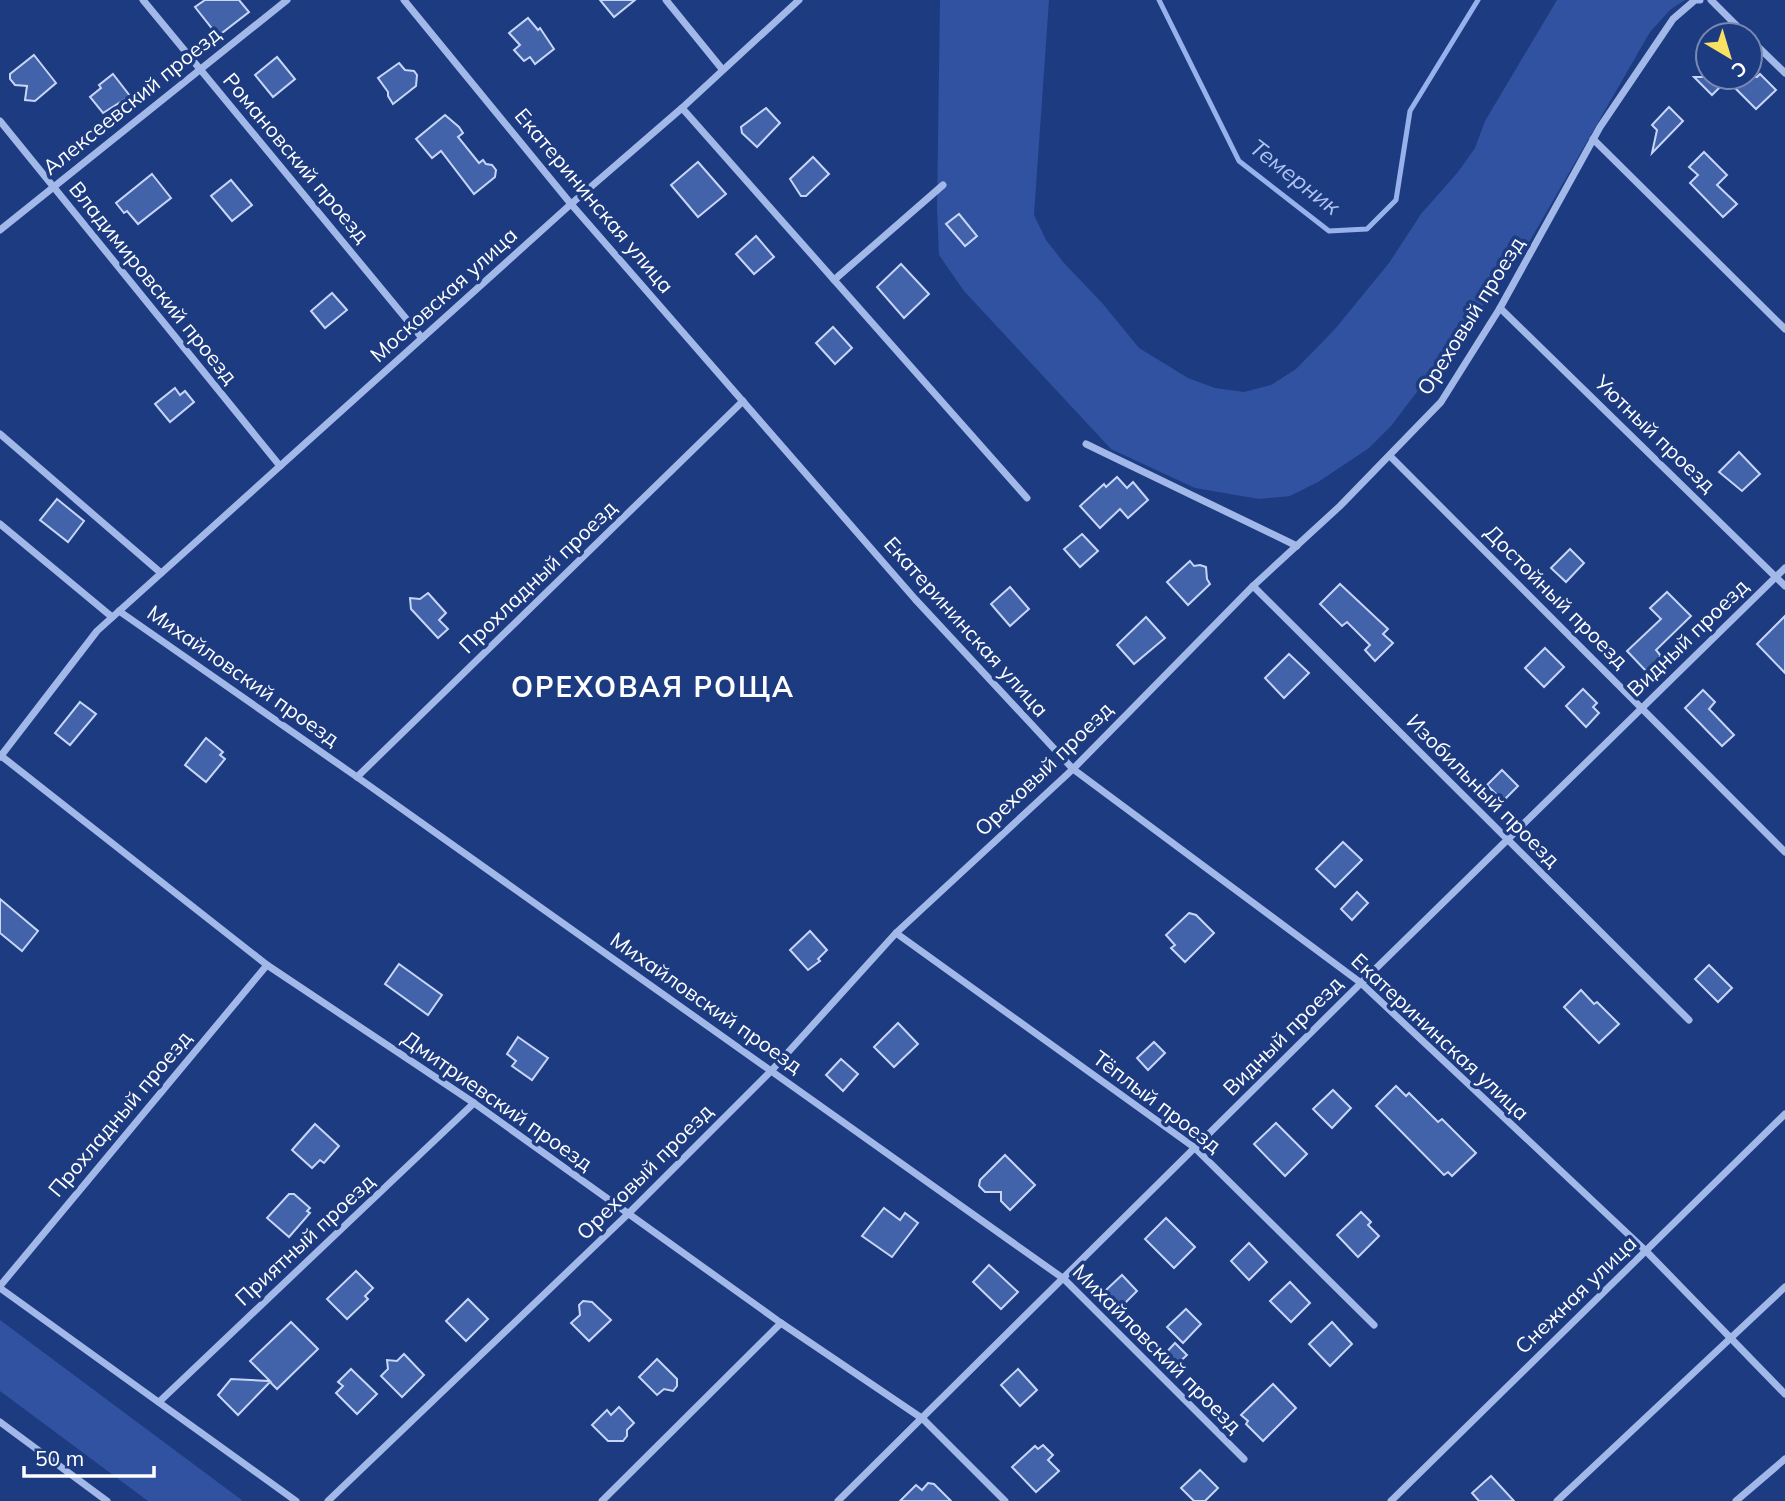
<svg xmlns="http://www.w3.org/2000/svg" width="1785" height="1501" viewBox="0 0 1785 1501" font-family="Mulish,sans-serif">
<rect width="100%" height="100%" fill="#1d3b81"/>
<g fill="#3152a0">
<path d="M940,0H1049L1034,215L1046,240L1064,263L1103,304L1139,348L1188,378L1215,388L1244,392L1271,385L1296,369L1335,329L1389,263L1421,214L1458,172L1475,148L1485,121L1557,0H1685L1671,9L1650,32L1524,251L1391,426L1369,448L1318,482L1290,496L1259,499L1195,488L1111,449L964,291L939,255L937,209Z"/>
<path d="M0,1320L243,1501H148L0,1391Z"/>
</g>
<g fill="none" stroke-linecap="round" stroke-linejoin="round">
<path stroke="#96b1eb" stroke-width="5" d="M1159,0L1239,161L1329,231L1367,229L1396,200L1410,111L1478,0"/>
</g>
<g fill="#4262a9" stroke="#c7d6f7" stroke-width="2">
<path d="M205,0H239L249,12L218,36L195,7Z"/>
<path d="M600,0H635L614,17Z"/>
<path d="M528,18L538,30L540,28L554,49L535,64L530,57L524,61L514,50L520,45L509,33Z"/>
<path d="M34,55L56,83L35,101L25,100L27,86L15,85L10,79V74Z"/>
<path d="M277,57L295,79L273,97L255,75Z"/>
<path d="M399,63L405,70L414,71L417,75L416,86L393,104L388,96V92L378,78Z"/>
<path d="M113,74L130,96L103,113L90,97L101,88L99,85Z"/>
<path d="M1760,74L1776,90L1756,109L1727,80L1712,95L1694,77H1757Z"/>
<path d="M1669,107L1683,121L1652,153L1657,130L1652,125Z"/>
<path d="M766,108L780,123L757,147L742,133L741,127Z"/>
<path d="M445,115L459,127L463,133L458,137L479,163L483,160L486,164L492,165L496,170L495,177L474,194L441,151L432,158L416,139Z"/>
<path d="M1704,152L1727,175L1717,185L1737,204L1723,217L1690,183L1698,175L1689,167Z"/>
<path d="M813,157L829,174L806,196H801L790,179Z"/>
<path d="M698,162L726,194L698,217L671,185Z"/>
<path d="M152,174L171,198L138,224L127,211L124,213L116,203Z"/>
<path d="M231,180L252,205L232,221L211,196Z"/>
<path d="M959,214L977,236L965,246L946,224Z"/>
<path d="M756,236L774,257L754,274L736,254Z"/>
<path d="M901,264L929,294L904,318L877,287Z"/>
<path d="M332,293L347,310L325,328L311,311Z"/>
<path d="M833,327L852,348L835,364L816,343Z"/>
<path d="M175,388L180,395L185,391L194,402L170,422L155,404Z"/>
<path d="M1739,452L1760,474L1742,491L1719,472Z"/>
<path d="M1117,477L1127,488L1133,482L1148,500L1128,518L1120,509L1100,528L1080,506L1104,484L1106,487Z"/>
<path d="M57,499L84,521L68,542L40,520Z"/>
<path d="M1082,534L1098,551L1080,567L1064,549Z"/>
<path d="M1570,549L1584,563L1566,582L1551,568Z"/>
<path d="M1190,561L1194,566L1200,565L1206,567L1207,579L1210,584L1188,605L1167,582Z"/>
<path d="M1340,584L1388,629L1383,634L1393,643L1375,661L1365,650L1370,645L1347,622L1342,626L1320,604Z"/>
<path d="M1010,587L1029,609L1010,626L991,604Z"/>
<path d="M1667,592L1691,616L1656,650L1661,656L1646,671L1627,651L1661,619L1650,608Z"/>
<path d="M428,593L446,613L439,620L448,629L438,638L411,609L410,598L420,599Z"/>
<path d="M1785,616V673L1757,644Z"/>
<path d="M1146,617L1165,638L1134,664L1117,645Z"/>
<path d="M1545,648L1564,667L1544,687L1525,668Z"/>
<path d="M1289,654L1309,673L1284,698L1265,678Z"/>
<path d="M1583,689L1597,703L1593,707L1599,713L1586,727L1566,706Z"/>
<path d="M1703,690L1715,702L1709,709L1734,735L1722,746L1685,708Z"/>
<path d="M80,702L96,714L70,745L55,733Z"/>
<path d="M206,738L223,752L220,755L225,759L206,782L185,765Z"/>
<path d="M1502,770L1518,786L1503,801L1487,785Z"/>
<path d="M1343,842L1362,860L1335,887L1316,869Z"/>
<path d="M1357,892L1368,903L1352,920L1341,909Z"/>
<path d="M0,899L38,931L22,951L0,933Z"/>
<path d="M1189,913L1196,915L1214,933L1185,962L1171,948L1175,945L1166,935Z"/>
<path d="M810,931L827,950L818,959L820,961L808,970L790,950Z"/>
<path d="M399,964L442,995L428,1015L385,984Z"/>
<path d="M1709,965L1732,988L1718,1002L1695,979Z"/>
<path d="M1581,990L1594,1004L1597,1002L1619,1024L1599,1043L1564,1007Z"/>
<path d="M898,1023L918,1044L894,1067L874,1047Z"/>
<path d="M518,1037L548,1058L532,1080L512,1066L516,1061L507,1054Z"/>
<path d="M1154,1042L1165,1053L1148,1070L1137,1058Z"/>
<path d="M841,1059L858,1074L843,1091L826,1075Z"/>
<path d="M1396,1086L1406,1096L1409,1093L1438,1122L1442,1119L1476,1153L1452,1176L1448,1172L1444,1175L1376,1106Z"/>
<path d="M1333,1090L1351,1108L1332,1128L1313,1109Z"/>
<path d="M1276,1123L1307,1154L1285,1176L1254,1144Z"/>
<path d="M315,1124L339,1146L324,1163L320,1160L312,1168L292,1150Z"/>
<path d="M1005,1155L1035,1185L1010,1210L1001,1201V1192H985L979,1186L980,1180Z"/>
<path d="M289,1194H294L310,1208L307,1211L310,1213L289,1237L267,1218Z"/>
<path d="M884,1208L900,1220L905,1213L918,1223L892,1257L862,1236Z"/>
<path d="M1361,1212L1371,1222L1368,1225L1379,1236L1358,1257L1337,1235Z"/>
<path d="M1166,1218L1195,1247L1174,1268L1145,1239Z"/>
<path d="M1249,1243L1267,1262L1249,1280L1231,1261Z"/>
<path d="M989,1265L1018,1292L1001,1309L973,1282Z"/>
<path d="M356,1271L373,1288L365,1296L368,1299L347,1319L327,1299Z"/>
<path d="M1122,1275L1137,1291L1122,1306L1106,1290Z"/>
<path d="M1290,1282L1310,1303L1291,1322L1270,1301Z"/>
<path d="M468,1299L488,1319L466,1341L446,1321Z"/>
<path d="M583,1301L592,1302L611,1320L589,1341L571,1323L580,1315L579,1305Z"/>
<path d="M1186,1309L1201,1324L1183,1343L1167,1327Z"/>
<path d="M291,1322L318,1349L277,1389L270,1382L238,1415L218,1395L231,1379L270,1381L250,1361Z"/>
<path d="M1332,1322L1352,1344L1330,1366L1309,1344Z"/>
<path d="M1175,1343L1187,1355L1173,1368L1162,1357Z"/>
<path d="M404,1354L424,1375L402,1397L381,1376L388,1369L387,1360L397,1361Z"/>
<path d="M657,1359L677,1379V1386L673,1391L664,1389L657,1395L639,1377Z"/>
<path d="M351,1369L377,1394L357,1414L336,1393L343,1386L338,1382Z"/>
<path d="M1018,1369L1037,1390L1020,1406L1001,1385Z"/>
<path d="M1273,1384L1296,1408L1263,1441L1246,1424L1248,1421L1241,1415Z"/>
<path d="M619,1407L634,1423L627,1430V1436L623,1441H608L592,1425L607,1410L611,1415Z"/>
<path d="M1043,1445L1053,1455L1048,1460L1059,1471L1036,1492L1012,1467L1035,1446L1038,1449Z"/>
<path d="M1200,1470L1218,1488L1205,1501H1194L1181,1488Z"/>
<path d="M1491,1476L1514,1501H1479L1472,1493Z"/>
<path d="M928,1483L934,1484L951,1501H900L916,1485L922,1490Z"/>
</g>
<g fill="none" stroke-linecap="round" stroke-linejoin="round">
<g stroke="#a2b8e9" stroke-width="7">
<path d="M143,0L422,338"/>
<path d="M404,0L571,204L915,599L1073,769L1361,983L1646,1251L1785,1394"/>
<path d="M666,0L722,69"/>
<path d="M1711,0L1746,35"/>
<path d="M1750,39L1785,73"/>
<path d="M682,108L1027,498"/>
<path d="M0,121L280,466"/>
<path d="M1593,139L1785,329"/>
<path d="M0,230L287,0"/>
<path d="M834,280L943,185"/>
<path d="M1500,308L1785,586"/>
<path d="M0,434L161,573"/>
<path d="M1086,444L1297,546"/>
<path d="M1390,456L1785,852"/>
<path d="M0,524L112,617"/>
<path d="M1253,586L1689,1020"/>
<path d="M119,611L357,777L1064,1279L1244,1459"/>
<path d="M0,755L267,965L474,1103L781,1323L923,1419L1005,1501"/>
<path d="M0,757L97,631L571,204L682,108L799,0"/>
<path d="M357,777L743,401"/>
<path d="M896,933L1195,1148L1374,1325"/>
<path d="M0,1286L267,965"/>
<path d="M0,1288L296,1501"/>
<path d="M159,1402L474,1103"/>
<path d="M0,1422L107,1501"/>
<path d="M328,1501L628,1214L772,1070L896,933L1073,769L1253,586L1340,506L1441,402L1500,308L1600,127L1673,19L1695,0H1700"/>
<path d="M602,1501L781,1323"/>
<path d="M838,1501L1361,983L1785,568"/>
<path d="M1391,1501L1785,1114"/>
<path d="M1557,1501L1785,1287"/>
<path d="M1736,1501L1785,1459"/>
</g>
</g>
<g text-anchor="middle" stroke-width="7" stroke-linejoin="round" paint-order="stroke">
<g font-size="21" fill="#fff" stroke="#1d3b81">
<text transform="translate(132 101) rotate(-39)" y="7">Алексеевский проезд</text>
<text transform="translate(296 158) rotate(50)" y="7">Романовский проезд</text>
<text transform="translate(594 201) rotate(50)" y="7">Екатерининская улица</text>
<text transform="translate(153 283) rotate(51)" y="7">Владимировский проезд</text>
<text transform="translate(444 295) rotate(-42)" y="7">Московская улица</text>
<text transform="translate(1471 316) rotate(-58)" y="7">Ореховый проезд</text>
<text transform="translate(1655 434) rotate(44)" y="7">Уютный проезд</text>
<text transform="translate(538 577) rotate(-44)" y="7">Прохладный проезд</text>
<text transform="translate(1556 597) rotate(45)" y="7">Достойный проезд</text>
<text transform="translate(966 627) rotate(48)" y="7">Екатерининская улица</text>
<text transform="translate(1688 638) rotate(-44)" y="7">Видный проезд</text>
<text transform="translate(243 676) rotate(35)" y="7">Михайловский проезд</text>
<text transform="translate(1044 769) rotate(-44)" y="7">Ореховый проезд</text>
<text transform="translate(1483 791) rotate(45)" y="7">Изобильный проезд</text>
<text transform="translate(706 1003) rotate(35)" y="7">Михайловский проезд</text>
<text transform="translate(1283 1036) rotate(-45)" y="7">Видный проезд</text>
<text transform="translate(1440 1037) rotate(43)" y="7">Екатерининская улица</text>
<text transform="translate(497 1101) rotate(35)" y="7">Дмитриевский проезд</text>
<text transform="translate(1157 1102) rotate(37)" y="7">Тёплый проезд</text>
<text transform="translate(120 1114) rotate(-50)" y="7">Прохладный проезд</text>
<text transform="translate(645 1172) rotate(-45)" y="7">Ореховый проезд</text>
<text transform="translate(305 1240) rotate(-43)" y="7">Приятный проезд</text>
<text transform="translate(1576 1295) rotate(-44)" y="7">Снежная улица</text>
<text transform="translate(1157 1349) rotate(45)" y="7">Михайловский проезд</text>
</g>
<g font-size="23" font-style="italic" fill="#aec3f1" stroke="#1d3b81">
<text transform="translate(1295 177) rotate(38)" y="8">Темерник</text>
</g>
<g font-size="28" font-weight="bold" letter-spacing="2" fill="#fff" stroke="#1d3b81">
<text x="653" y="697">ОРЕХОВАЯ РОЩА</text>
</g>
</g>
<g transform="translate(1729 56) rotate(142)"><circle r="33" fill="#1d3b81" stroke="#7789b3" stroke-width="2"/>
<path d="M0-5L12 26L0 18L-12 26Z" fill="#f9e261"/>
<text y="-10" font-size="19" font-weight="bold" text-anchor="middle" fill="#ffffff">С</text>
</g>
<path d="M24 1466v10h130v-10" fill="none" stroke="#ffffff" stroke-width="3.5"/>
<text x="35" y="1466" font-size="21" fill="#ffffff" stroke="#1d3b81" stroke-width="5" paint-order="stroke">50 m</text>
</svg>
